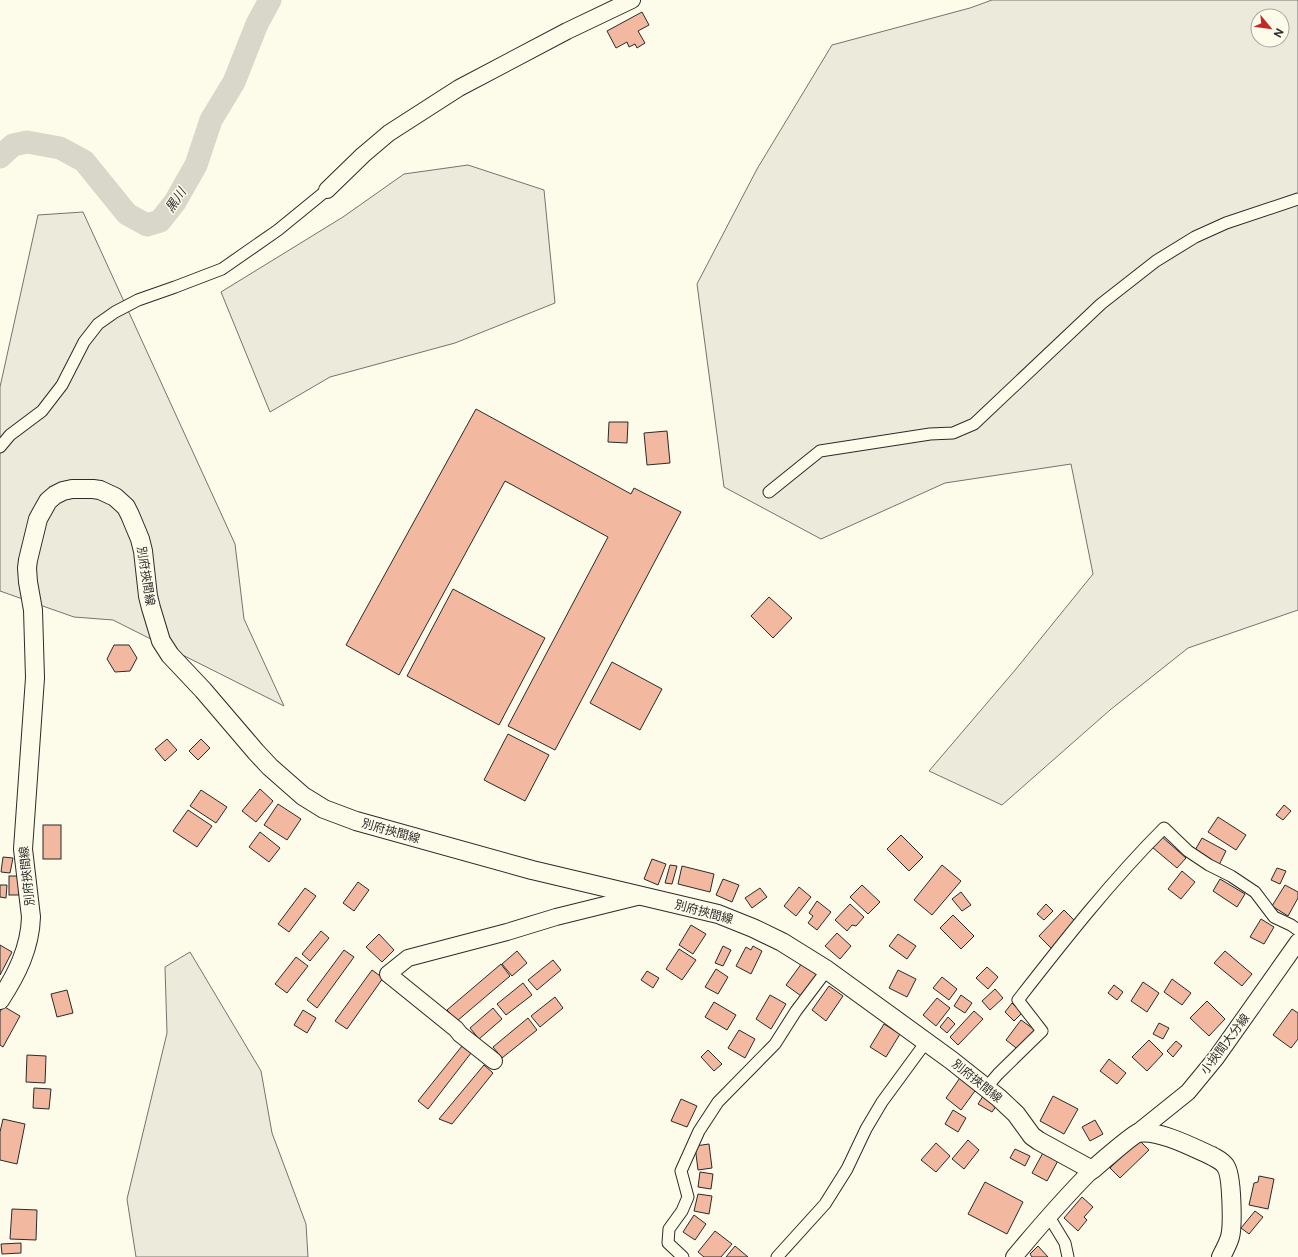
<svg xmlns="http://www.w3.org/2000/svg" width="1298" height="1257" viewBox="0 0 1298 1257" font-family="'Public Sans','Noto Sans JP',sans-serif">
<rect width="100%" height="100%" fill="#fdfbea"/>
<g fill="#ecebdb" stroke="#74746e" fill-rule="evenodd">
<path d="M992,0H1298V610L1188,648L1110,710L1002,805L929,771L1016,669L1093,574L1071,464L945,483L821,539L724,487L697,284L757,169L832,45L970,8ZM1258,16H1282V40H1258Z"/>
<path d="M468,165L544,190L555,303L455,343L330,377L270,412L221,292L343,217L404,174Z"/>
<path d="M83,212L235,544L244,619L284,706L113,620L74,617L0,591V387L38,215Z"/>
<path d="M190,952L261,1071L272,1133L306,1224L308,1257H136L127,1199L167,1033L165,967Z"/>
</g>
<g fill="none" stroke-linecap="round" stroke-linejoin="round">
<path stroke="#d8d7c9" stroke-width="23" d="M0,157L13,145L27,142L60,148L84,161L127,214L147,225L160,221L175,202L196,165L211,120L234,82L257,24L270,0"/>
</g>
<g fill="#f2b8a0" stroke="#2b2b2b">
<path d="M642,12L649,25L638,31L645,43L637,48L635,44L629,47L627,42L616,48L607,31Z"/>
<path d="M476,409L631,494L634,488L681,512L555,750L508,726L608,537L505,481L399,675L346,645Z"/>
<path d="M609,422H628L627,443L608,442Z"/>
<path d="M667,431L670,463L647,465L644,433Z"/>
<path d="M453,589L545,638L499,725L407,676Z"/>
<path d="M769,597L792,618L773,638L751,616Z"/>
<path d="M114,645H129L137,658L130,671L115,672L107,659Z"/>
<path d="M612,662L662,689L640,730L590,703Z"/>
<path d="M508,734L549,755L525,801L484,780Z"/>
<path d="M167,739L177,750L165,761L155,749Z"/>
<path d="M201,739L210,748L198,760L189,751Z"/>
<path d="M260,789L273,801L256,822L242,811Z"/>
<path d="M201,790L227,807L216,823L190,806Z"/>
<path d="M278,804L301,819L287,840L264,825Z"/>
<path d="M1284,805L1291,811L1283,820L1276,815Z"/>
<path d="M188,810L212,826L197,847L173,831Z"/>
<path d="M1218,817L1246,835L1236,850L1208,832Z"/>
<rect x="43" y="825" width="18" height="34"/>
<path d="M260,832L280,848L269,862L249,847Z"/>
<path d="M901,835L923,857L909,871L887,849Z"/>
<path d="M1161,836L1186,858L1177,868L1152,847Z"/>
<path d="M1202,838L1226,851L1219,865L1194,852Z"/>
<path d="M3,857L13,858L10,873L1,872Z"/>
<path d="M652,859L666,864L658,885L644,879Z"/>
<path d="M670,865L677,866L672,884L665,883Z"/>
<path d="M942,865L961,881L932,915L914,900Z"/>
<path d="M682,866L714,874L710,892L678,884Z"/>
<path d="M1277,868L1286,871L1280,884L1271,880Z"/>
<path d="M1182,871L1195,882L1181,899L1168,889Z"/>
<rect x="9" y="876" width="10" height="19"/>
<path d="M723,879L739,885L732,902L716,895Z"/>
<path d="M1220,879L1245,894L1237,907L1213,891Z"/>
<path d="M358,882L369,890L354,911L343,903Z"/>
<path d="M0,885H7L6,898L0,897Z"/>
<path d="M862,885L880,902L868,914L850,897Z"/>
<path d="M1285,885L1298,892V898L1288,916L1272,906Z"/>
<path d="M799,887L811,897L796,916L784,906Z"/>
<path d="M305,888L316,896L289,932L278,924Z"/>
<path d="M760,888L767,897L752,908L745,898Z"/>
<path d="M961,892L971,905L962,911L952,899Z"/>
<path d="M817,901L831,912L817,930L808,923L813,916L809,913Z"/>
<path d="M850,904L864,917L856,926L852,925L847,931L835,920Z"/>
<path d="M1046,904L1053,911L1044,920L1037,914Z"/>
<path d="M1064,910L1076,922L1051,948L1039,936Z"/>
<path d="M953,915L974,936L961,949L940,928Z"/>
<path d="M1261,919L1274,927L1264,944L1250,937Z"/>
<path d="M691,925L706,934L693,954L679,945Z"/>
<path d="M321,931L329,938L310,961L302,954Z"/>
<path d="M837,933L851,946L840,959L825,946Z"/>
<path d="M379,934L394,950L382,962L366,947Z"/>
<path d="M898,934L916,946L907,959L889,946Z"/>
<path d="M0,945L12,952L0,975Z"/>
<path d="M723,946L731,950L723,966L715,963Z"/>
<path d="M753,946L762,951L751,974L736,966L746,947L751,950Z"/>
<path d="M679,949L696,960L682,980L666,969Z"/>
<path d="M344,950L354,957L317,1008L307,1000Z"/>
<path d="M517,951L527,963L512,976L502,964Z"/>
<path d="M1225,951L1252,974L1242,986L1214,963Z"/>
<path d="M296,957L308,966L287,993L275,984Z"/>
<path d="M553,960L561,970L537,990L528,980Z"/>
<path d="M802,963L817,974L801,996L786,985Z"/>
<path d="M501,964L510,976L457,1021L447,1010Z"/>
<path d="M987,967L998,977L988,989L976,978Z"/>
<path d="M716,969L728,977L718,994L705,987Z"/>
<path d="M372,970L383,978L347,1029L335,1021Z"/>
<path d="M898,970L916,979L907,997L889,988Z"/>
<path d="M647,971L659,978L653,988L641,980Z"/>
<path d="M942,977L957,989L949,1000L933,988Z"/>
<path d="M1172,979L1191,993L1182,1005L1164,992Z"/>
<path d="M1143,982L1159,993L1147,1012L1131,1001Z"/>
<path d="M523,983L532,995L506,1015L497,1004Z"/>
<path d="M1114,985L1123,992L1117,1000L1108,993Z"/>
<path d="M829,986L843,996L826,1021L812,1010Z"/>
<path d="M995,989L1003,998L990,1010L982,1001Z"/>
<path d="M67,990L73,1013L57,1017L51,994Z"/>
<path d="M770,995L786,1004L771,1029L756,1019Z"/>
<path d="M961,995L972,1003L965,1013L954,1006Z"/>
<path d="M555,997L563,1008L540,1027L531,1016Z"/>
<path d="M937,998L950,1008L936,1026L923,1015Z"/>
<path d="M1207,1001L1225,1019L1209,1036L1190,1018Z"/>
<path d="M714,1002L736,1015L727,1030L705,1017Z"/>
<path d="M1012,1003L1022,1013L1014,1021L1005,1012Z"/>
<path d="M3,1006L20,1016L3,1047L0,1045V1012Z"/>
<path d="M493,1008L502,1019L479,1039L470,1028Z"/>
<path d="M1292,1009L1298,1013V1039L1291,1048L1273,1035Z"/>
<path d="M303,1010L316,1018L307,1033L294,1025Z"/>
<path d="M974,1011L983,1019L958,1045L950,1037Z"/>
<path d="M948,1017L955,1024L947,1033L940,1027Z"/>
<path d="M528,1018L537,1030L502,1058L493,1047Z"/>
<path d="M1021,1020L1035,1030L1020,1051L1006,1040Z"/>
<path d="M1159,1023L1169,1028L1163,1039L1153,1034Z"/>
<path d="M884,1024L900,1034L886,1057L870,1047Z"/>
<path d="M739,1030L755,1039L745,1058L728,1048Z"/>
<path d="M1149,1040L1163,1054L1147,1071L1132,1057Z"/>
<path d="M1176,1041L1182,1046L1173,1057L1167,1051Z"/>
<path d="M462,1046L471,1053L428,1109L418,1101Z"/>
<path d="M708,1050L722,1064L714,1071L701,1057Z"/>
<path d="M27,1055L46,1056L45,1083L26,1082Z"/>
<path d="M1109,1059L1126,1073L1117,1084L1100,1071Z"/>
<path d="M484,1065L493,1073L452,1124L439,1119Z"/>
<path d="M964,1072L980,1084L961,1110L946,1098Z"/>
<path d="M34,1088L51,1089L49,1109L33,1108Z"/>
<path d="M985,1093L999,1102L992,1112L978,1104Z"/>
<path d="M1053,1096L1078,1109L1064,1134L1040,1121Z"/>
<path d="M681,1099L697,1106L687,1127L671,1121Z"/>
<path d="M953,1110L966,1118L958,1132L945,1124Z"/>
<path d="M3,1119L25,1124L17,1164L0,1160V1132Z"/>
<path d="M1095,1120L1103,1134L1090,1141L1082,1127Z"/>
<path d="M968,1140L979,1150L964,1169L952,1159Z"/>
<path d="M1139,1140L1149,1150L1120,1178L1110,1168Z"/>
<path d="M936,1143L950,1156L936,1172L921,1160Z"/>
<path d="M709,1144L712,1168L698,1170L695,1146Z"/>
<path d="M1015,1149L1030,1156L1025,1166L1010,1158Z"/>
<path d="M1045,1149L1060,1157L1047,1181L1032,1173Z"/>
<path d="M700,1172L713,1174L711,1189L698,1187Z"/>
<path d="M1259,1176L1274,1179L1268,1209L1249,1205L1254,1183L1258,1182Z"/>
<path d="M985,1182L1023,1202L1007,1234L968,1214Z"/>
<path d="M698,1194L712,1196L709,1214L694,1211Z"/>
<path d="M1082,1197L1093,1207L1084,1217L1087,1220L1078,1231L1064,1218Z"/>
<path d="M12,1209L37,1210L36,1240L10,1239Z"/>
<path d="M1255,1211L1263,1217L1249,1234L1241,1228Z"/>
<path d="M694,1215L706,1224L695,1240L683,1232Z"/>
<path d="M715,1231L732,1244L721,1257H704L698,1252Z"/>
<path d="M21,1243V1253L2,1254L1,1244Z"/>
<path d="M735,1246L748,1257H726Z"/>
<path d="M1038,1246L1048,1257H1032L1030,1254Z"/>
</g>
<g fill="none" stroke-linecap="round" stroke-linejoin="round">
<defs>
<g id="street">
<path d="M0,447L10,435L42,411L62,385L84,342L98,324L115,312L138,300L175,287L222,269L278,230L327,190"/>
<path d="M769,492L820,451L930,434L953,433L974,424L1101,304L1156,261L1195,237L1226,223L1298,199"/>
<path d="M986,1088L998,1074L1042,1031L1018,1000C1064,941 1111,881 1164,828L1188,851L1209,865L1231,876L1255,892L1274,917L1291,925L1298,930"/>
<path d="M1048,1215L1065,1243L1068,1257"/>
<path d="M683,1257L668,1243L669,1229L682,1211L688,1197L681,1171L699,1131L718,1102L775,1044L796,1011L827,970"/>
<path d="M777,1257L825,1204L847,1169L866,1129L882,1102L926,1042"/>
</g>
<g id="secondary">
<path d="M327,190L363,155L389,133L459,88L567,31L632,0"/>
<path d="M494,1061L460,1034L456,1029L388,974L408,958L507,932L556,917L641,896"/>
<path d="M1137,1133L1188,1092L1216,1058L1298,942"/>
<path d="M1014,1257C1039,1227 1064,1198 1092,1170"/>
</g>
<path id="primary" d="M0,1000C17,974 30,948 31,917L23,849L35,678L33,610L28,582L27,568L28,560L38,519L48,501L55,495L63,491L72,489H93L100,490L115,497L126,507L130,515L140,539L143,551L148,596L151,608L161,641L170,655L203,690L256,752L270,767L303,796L324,809L356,821L532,870L718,914L753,928L782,942L827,970L951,1060L999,1098L1016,1114L1032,1136L1039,1141L1092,1170C1099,1164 1132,1135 1138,1133C1158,1129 1194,1148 1212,1156C1217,1159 1223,1161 1226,1167C1232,1176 1233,1226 1230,1237C1228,1244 1224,1251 1221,1257"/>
</defs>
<use href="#street" stroke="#2b2b2b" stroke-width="13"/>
<use href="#secondary" stroke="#2b2b2b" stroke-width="18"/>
<use href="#primary" stroke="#2b2b2b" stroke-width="20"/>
<use href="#street" stroke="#fdfbea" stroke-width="11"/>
<use href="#secondary" stroke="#fdfbea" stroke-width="16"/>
<use href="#primary" stroke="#fdfbea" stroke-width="18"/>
</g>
<g text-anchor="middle" stroke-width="3" stroke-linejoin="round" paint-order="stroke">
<g font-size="12" fill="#2b2b2b" stroke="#fdfbea">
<text transform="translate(146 576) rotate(81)" y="4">別府挾間線</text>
<text transform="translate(391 831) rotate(16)" y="4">別府挾間線</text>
<text transform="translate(27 876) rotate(-96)" y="4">別府挾間線</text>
<text transform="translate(704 912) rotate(15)" y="4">別府挾間線</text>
<text transform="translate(1225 1044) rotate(-53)" y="4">小挾間大分線</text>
<text transform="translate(977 1081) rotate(39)" y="4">別府挾間線</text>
</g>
<g font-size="13" font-style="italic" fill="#2b2b2b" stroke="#fdfbea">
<text transform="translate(175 200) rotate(-56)" y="5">黒川</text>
</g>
</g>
<g transform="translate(1270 28) rotate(119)"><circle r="19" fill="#fdfbea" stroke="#a9a89e"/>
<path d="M0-3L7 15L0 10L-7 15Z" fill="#c62828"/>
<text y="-6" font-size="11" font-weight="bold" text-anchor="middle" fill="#2b2b2b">N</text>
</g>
</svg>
